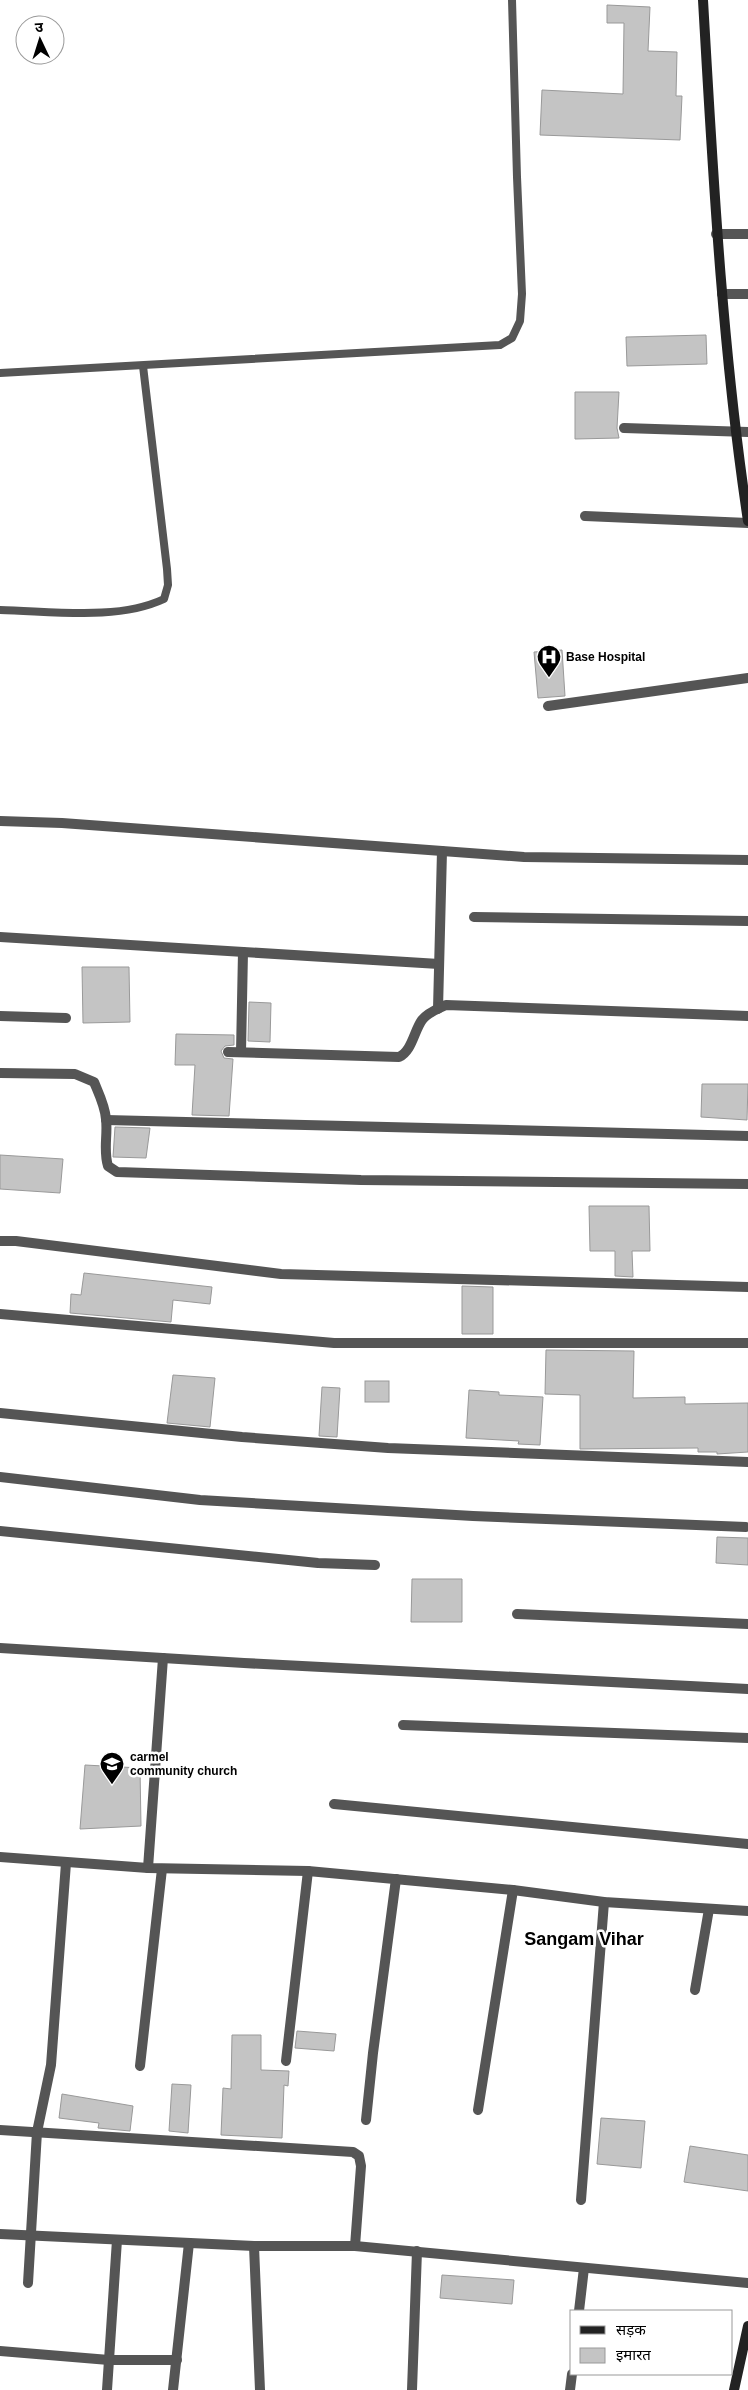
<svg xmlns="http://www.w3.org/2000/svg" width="748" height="2390" viewBox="0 0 748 2390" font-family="Arial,'Noto Sans Devanagari',sans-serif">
<rect width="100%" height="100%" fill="#fff"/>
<g fill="#c4c4c4" stroke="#999">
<path d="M607,5L650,7L648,51L677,52L676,96H682L680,140L540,135L542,90L623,94L624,23H607Z"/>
<path d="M706,335L707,364L627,366L626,337Z"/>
<path d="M575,392H619L617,428L619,438L575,439Z"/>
<path d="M562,650L565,696L538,698L534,652Z"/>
<path d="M82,967H129L130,1022L83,1023Z"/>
<path d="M249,1002L271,1003L270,1042L248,1041Z"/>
<path d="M176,1034L234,1035V1045L225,1046L221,1051L224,1058L233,1059L229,1116L192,1115L195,1065H175Z"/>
<path d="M702,1084H748L747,1120L701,1117Z"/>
<path d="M115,1127L150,1128L146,1158L113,1157Z"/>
<path d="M0,1155L63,1159L60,1193L0,1189Z"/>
<path d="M589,1206H649L650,1251H632L633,1277L615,1276V1251H590Z"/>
<path d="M84,1273L212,1287L210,1304L173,1300L171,1322L70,1313L71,1294L81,1295Z"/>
<path d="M462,1286L493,1287V1334H462Z"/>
<path d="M546,1350L634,1351L633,1398L685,1397V1404L748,1403V1452L717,1454V1452H698V1448L580,1449V1395L545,1394Z"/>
<path d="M173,1375L215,1378L210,1427L167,1423Z"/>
<rect x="365" y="1381" width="24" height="21"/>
<path d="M322,1387L340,1388L337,1437L319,1436Z"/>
<path d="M469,1390L499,1392V1395L543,1397L540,1445L518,1444L519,1441L466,1438Z"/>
<path d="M717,1537L748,1538V1565L716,1563Z"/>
<path d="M412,1579H462V1622H411Z"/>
<path d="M85,1765L140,1768L141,1826L80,1829Z"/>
<path d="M297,2031L336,2034L334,2051L295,2048Z"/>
<path d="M232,2035H261V2070L289,2071L288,2086L284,2085L282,2138L221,2135L223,2088L231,2089Z"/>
<path d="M172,2084L191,2085L188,2133L169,2131Z"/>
<path d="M62,2094L133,2106L130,2131L98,2128L99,2123L59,2118Z"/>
<path d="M601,2118L645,2121L641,2168L597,2164Z"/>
<path d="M690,2146L748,2155V2191L684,2182Z"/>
<path d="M442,2275L514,2280L512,2304L440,2298Z"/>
</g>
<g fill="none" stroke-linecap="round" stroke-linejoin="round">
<g stroke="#555" stroke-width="8">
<path d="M0,373L500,345L512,338L520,321L522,294L517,177L512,0"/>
<path d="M0,610C52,611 117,621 164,599L168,585L167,569L143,366"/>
</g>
<g stroke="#555" stroke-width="10">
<path d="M716,234H748"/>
<path d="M722,294H748"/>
<path d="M624,428L748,432"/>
<path d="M585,516L748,523"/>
<path d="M548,706L748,678"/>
<path d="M0,821L62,823L524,857L748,860"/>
<path d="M474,917L748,921"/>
<path d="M0,937L439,964"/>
<path d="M438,1009L442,851"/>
<path d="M0,1016L66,1018"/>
<path d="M228,1052L399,1057C412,1051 414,1031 422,1020C428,1012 438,1009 446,1005L748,1016"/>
<path d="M241,1052L243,952"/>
<path d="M0,1073L75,1074L94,1082C99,1094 105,1106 106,1119C108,1135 103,1150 108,1166L117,1172L361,1180L748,1184"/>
<path d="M106,1120L748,1136"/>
<path d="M0,1241H16L281,1274L748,1287"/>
<path d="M0,1314L334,1343H748"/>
<path d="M0,1413L242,1437L388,1448L748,1462"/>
<path d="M0,1477L200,1500L473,1516L746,1527"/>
<path d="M0,1531L318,1563L375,1565"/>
<path d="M517,1614L748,1624"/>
<path d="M0,1648L244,1663L748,1689"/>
<path d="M403,1725L748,1738"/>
<path d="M334,1804L748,1844"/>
<path d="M0,1857L148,1868L308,1871L513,1890L604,1902L748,1911"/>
<path d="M148,1868L163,1658"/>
<path d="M695,1990L709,1909"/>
<path d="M286,2061L308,1871"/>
<path d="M140,2066L162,1869"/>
<path d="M478,2110L513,1890"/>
<path d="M366,2120L373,2053L396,1879"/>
<path d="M0,2130L353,2152L359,2156L361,2166L355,2246"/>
<path d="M581,2200L604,1902"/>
<path d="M0,2234L254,2246H355L748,2283"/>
<path d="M254,2246L260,2390"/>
<path d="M28,2283L37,2132L51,2065L66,1863"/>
<path d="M579,2311L584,2268"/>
<path d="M0,2351L109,2360H177"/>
<path d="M107,2390L117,2240"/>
<path d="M173,2390L189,2243"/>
<path d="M412,2390L417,2251"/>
<path d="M570,2390L572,2374"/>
</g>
<g stroke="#222" stroke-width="10">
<path d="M703,0C713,174 722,348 748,521"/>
<path d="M734,2390L748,2326"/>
</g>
</g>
<defs>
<symbol id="hospital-pin" viewBox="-11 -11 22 30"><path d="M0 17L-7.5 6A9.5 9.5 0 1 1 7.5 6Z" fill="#000" stroke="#fff"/><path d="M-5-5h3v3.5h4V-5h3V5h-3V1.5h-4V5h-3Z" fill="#fff"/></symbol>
<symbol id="school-pin" viewBox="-11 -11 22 30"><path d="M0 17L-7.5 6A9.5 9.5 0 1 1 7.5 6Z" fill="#000" stroke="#fff"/><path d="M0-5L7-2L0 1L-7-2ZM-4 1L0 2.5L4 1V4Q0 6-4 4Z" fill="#fff"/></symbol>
</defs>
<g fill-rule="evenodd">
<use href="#hospital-pin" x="535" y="643" width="28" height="38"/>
<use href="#school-pin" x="98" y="1750" width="28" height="38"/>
</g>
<g text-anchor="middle" stroke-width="5" stroke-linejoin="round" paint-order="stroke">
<g font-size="12" font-weight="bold" fill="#000" stroke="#fff" text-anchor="start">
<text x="566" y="661">Base Hospital</text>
<text x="130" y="1761">carmel<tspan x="130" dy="14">community church</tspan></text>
</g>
<g font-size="18" font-weight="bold" fill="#000" stroke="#fff">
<text x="584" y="1945">Sangam Vihar</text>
</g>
</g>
<rect x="570" y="2310" width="162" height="65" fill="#ffffff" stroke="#999999"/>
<rect x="580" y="2326" width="25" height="8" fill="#222222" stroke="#999999"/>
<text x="616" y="2335" font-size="15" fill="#000000">सड़क</text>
<rect x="580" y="2348" width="25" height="15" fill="#c4c4c4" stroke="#999999"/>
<text x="616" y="2360" font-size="15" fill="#000000">इमारत</text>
<g transform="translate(40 40) rotate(356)"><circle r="24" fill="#ffffff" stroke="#999999"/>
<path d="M0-4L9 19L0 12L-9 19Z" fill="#000000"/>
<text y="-8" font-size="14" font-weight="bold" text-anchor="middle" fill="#000000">उ</text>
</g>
</svg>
